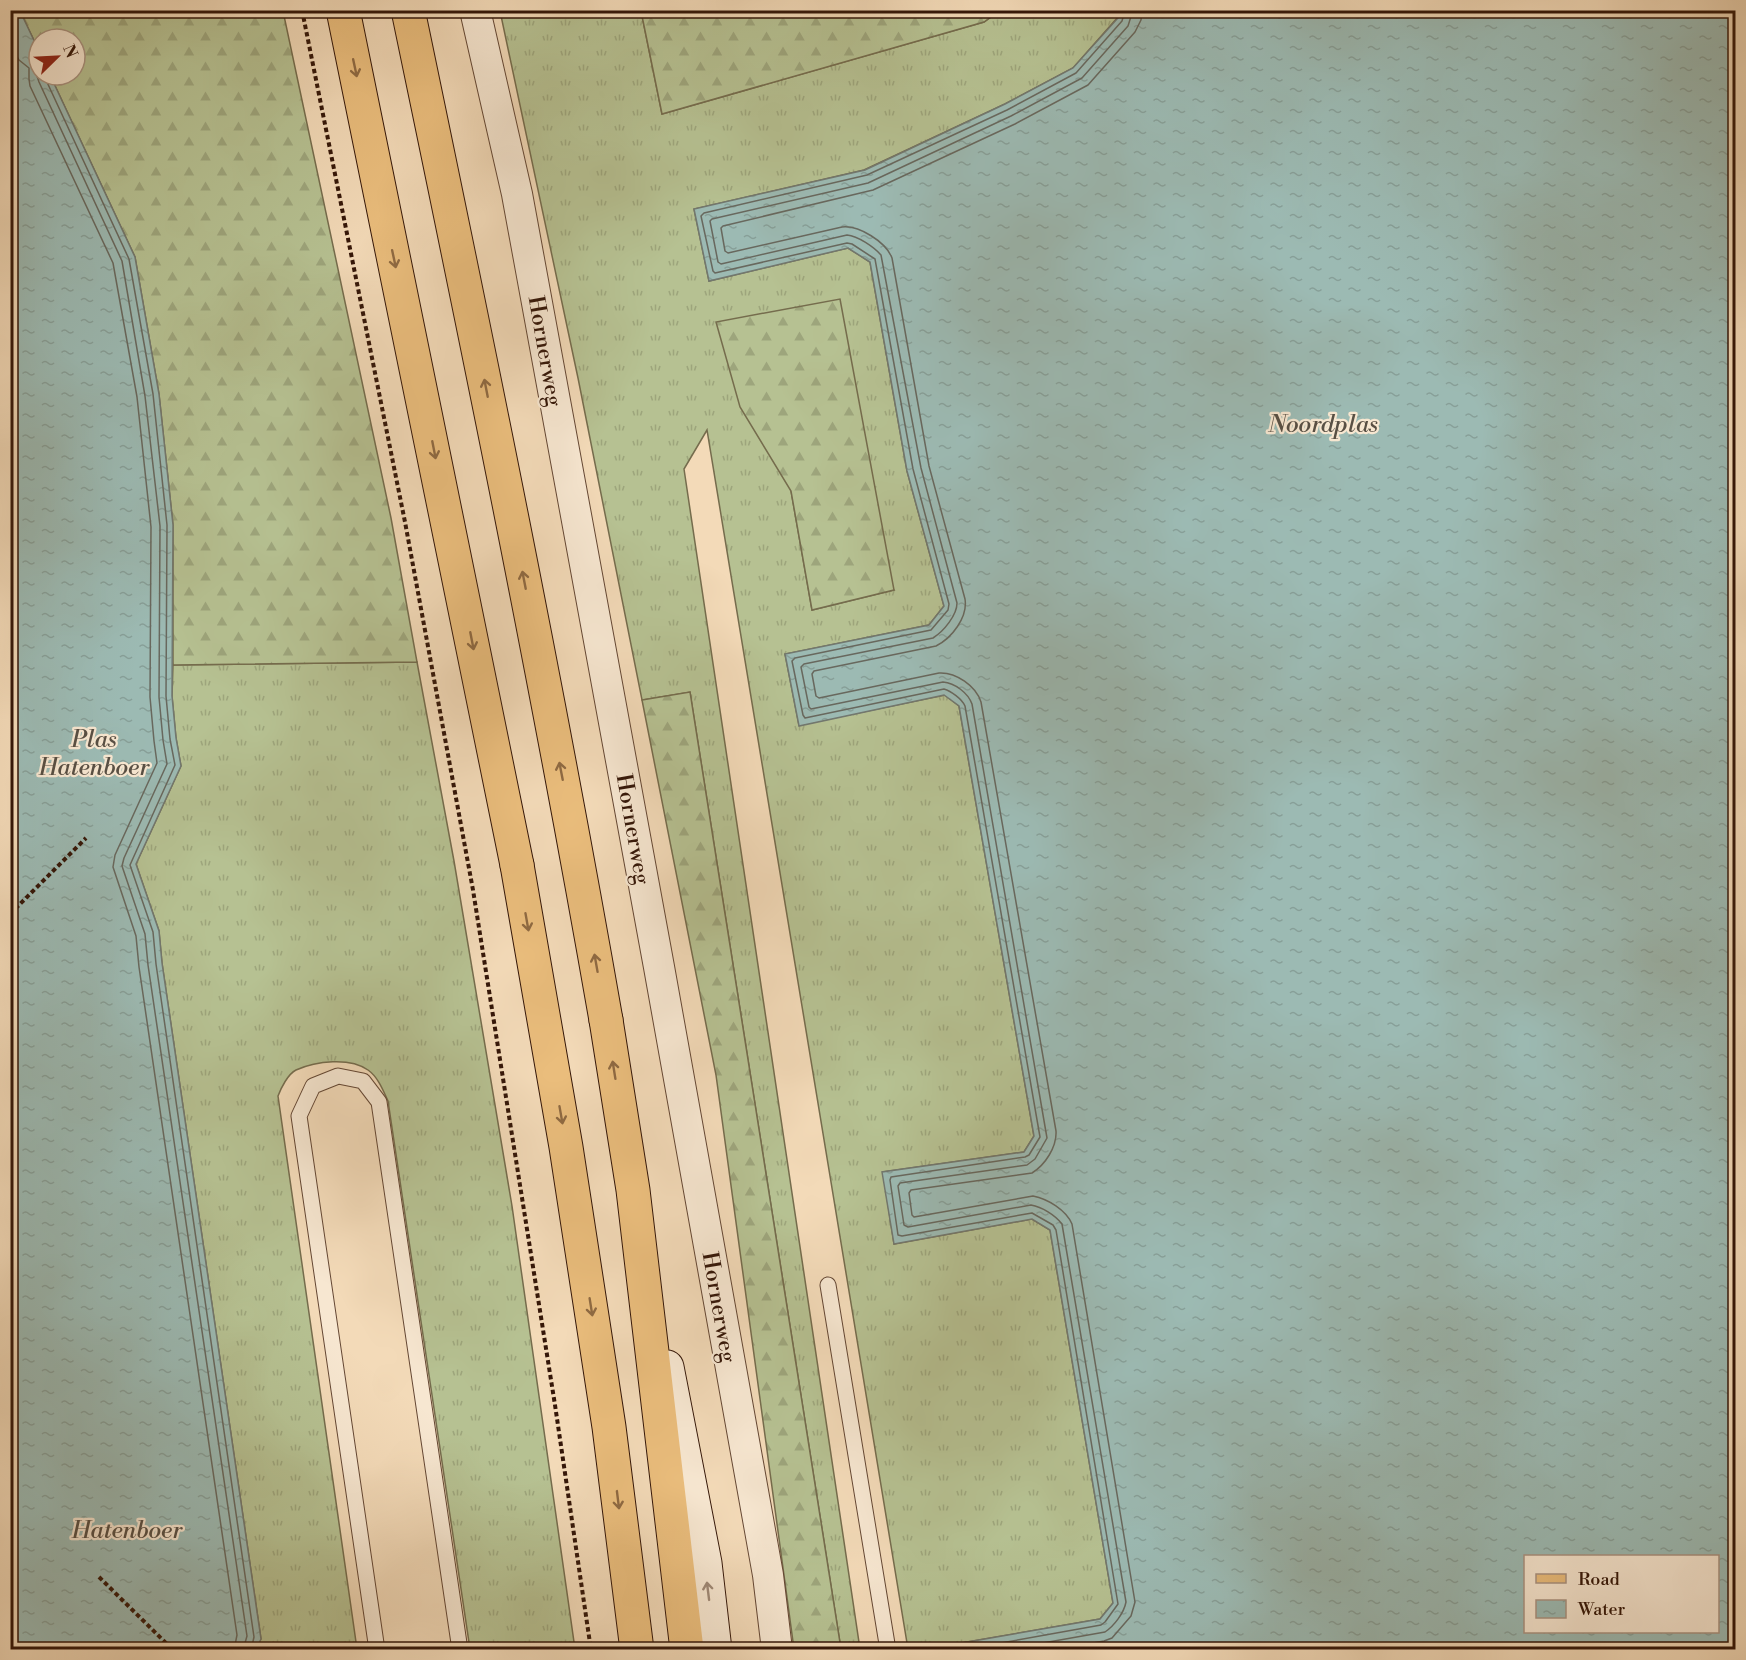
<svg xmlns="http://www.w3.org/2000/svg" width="1746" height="1660" viewBox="0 0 1746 1660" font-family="'Libre Bodoni',serif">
<defs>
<pattern id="grass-tufts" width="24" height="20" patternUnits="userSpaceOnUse" patternTransform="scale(1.5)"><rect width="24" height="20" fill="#b6c192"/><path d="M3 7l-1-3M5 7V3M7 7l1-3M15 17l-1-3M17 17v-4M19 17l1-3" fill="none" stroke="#9da57c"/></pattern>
<pattern id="forest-firs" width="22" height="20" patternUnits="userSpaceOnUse" patternTransform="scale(1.5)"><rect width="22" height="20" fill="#b6c192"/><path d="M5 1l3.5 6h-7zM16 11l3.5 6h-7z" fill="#9da57c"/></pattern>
<pattern id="water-ripples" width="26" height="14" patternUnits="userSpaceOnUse" patternTransform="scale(1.5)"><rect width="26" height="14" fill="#9cbab3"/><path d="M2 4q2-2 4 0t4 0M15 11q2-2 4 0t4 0" fill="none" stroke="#879f98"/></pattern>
</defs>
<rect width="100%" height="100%" fill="#f3dab8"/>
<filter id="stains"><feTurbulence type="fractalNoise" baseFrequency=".00333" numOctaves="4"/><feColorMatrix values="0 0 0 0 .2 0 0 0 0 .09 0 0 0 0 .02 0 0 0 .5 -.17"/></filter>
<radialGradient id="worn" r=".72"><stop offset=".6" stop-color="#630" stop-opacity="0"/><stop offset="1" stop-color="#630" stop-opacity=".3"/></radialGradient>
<g fill="url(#grass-tufts)" stroke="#756c4d" stroke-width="1.5" fill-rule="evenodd">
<path d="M500,11H641L662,114L984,22L999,11H1120L1118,17L1073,68L1005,104L864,170L694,209L709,281L848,248L870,262L907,471L944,606L929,625L785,654L799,725L945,695L959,706L1034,1136L1024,1152L883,1172L894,1244L1032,1219L1050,1230L1113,1603L1100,1619L956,1644V1649H908L707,430L684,469L860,1649H841L690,692L642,700L578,378ZM791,491L894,590L812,610Z"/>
<path d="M417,662L454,861L512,1206L575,1649H470L388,1101C383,1090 378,1077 368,1070C350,1057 316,1061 296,1070C288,1074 281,1088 278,1096L357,1649H256L261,1639L162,963L159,931L136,864L181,766L176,738L172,696L173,665Z"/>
</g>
<g fill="url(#forest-firs)" stroke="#756c4d" stroke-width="1.5">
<path d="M20,11H283L391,518L417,662L173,665V525L159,394L135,257L50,75H75V39H39V51Z"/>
<path d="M641,11V10L999,11L984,22L662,114Z"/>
<path d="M840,299L894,590L812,610L791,491L740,407L716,322Z"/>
<path d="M690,692L841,1649H794L716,1075L642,700Z"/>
</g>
<g fill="url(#water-ripples)" stroke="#72786f" stroke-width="1.5" fill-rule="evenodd">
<path d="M20,11L39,51V75H50L135,257L159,394L173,525L172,696L176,738L181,766L136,864L159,931L162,963L261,1639L256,1649H11L10,11Z"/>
<path d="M1120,11H1735V1649H956V1644L1100,1619L1113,1603L1050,1230L1032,1219L894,1244L882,1172L1024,1152L1034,1136L959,706L944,695L799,726L785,654L929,625L944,606L907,471L870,262L848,248L709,281L694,209L865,170L1005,104L1073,68L1118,18ZM1526,1556H1718V1632H1526Z"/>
</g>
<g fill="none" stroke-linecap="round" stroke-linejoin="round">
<g stroke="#68685e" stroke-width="1.5">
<path d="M10,44L19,60L29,68V79L30,86L113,263L137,397L151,527L150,697L154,741L157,763L115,855L113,867L136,936L139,967L237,1635L234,1650"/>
<path d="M39,70L37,76L39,82L122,261L145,396L160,526L159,697L163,740L167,764L124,858L122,866L145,934L148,965L247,1636L243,1650"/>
<path d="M45,75L46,80L129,259L153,394L167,525L166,696L170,739L175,765L130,865L153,932L156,964L254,1637L251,1650"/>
<path d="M962,1650L1101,1625L1105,1622L1118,1604L1056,1230L1053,1225L1032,1213L902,1236L898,1235L890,1180L891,1177L1025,1157L1029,1155L1040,1137L965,706C962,699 951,691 944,689L805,718L803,715L792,661L795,658L931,630L948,610L949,604L913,469L875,259L852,244L847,243L715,273L713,271L701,216L704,213L867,175L1007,110L1076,73L1122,21L1125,10"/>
<path d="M1003,1650L1105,1632C1114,1626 1124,1613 1126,1602L1062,1224C1055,1215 1042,1207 1031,1205L908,1227L904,1225L898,1186L900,1183L1027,1165L1035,1159L1047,1138L972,704C968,693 955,683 943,682L811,709L809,707L801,667L804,664L933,638C944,631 957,615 957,603L921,468L881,255C874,247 858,236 847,235L721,264L718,262L710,221L712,219L868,183L1011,116L1082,78L1128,26L1133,10"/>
<path d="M1056,1650L1104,1641L1112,1638L1131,1616L1135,1602L1072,1224C1066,1210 1048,1199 1033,1196L914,1217L912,1215L909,1193L911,1190L1032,1173C1045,1165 1057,1147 1056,1131L981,702C976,686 956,672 939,673L819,698L816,696L812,674L814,671L936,646C952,638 968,617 965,599L929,466L892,258C886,242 859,225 842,227L728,253L725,251L721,228L723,226L873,190L1015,124L1088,85L1135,32L1141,20L1142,10"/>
</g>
<defs>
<g id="lane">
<path d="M828,1285L888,1650"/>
<path d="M377,1650L299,1116L313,1086L338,1076L363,1081L379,1102L460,1650"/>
</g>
<path id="street" d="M475,10L517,194L659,967L768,1575L777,1650"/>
<path id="secondary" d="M667,1367L705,1563L715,1650"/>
<g id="primary">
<path d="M517,865L566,1147L609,1427L637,1650"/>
<path d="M606,1020L633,1190L687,1650"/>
</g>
<g id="highway">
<path d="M343,10L517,865"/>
<path d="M408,10C478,346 547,682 606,1020"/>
</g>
</defs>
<use href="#lane" stroke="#644734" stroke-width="17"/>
<use href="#street" stroke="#644734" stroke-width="32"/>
<use href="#secondary" stroke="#341608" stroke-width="35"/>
<use href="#primary" stroke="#341608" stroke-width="35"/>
<use href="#highway" stroke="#341608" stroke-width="35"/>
<g stroke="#341608" stroke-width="4" stroke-dasharray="4.5 3" stroke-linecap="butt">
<path d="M302,10L405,522L473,890L555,1405L591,1650"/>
<path d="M10,914L86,838"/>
<path d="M99,1577L173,1650"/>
</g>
<use href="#lane" stroke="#f7e7d1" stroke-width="15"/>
<use href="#street" stroke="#f7e7d1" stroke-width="30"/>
<use href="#secondary" stroke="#f7e7d1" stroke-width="33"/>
<use href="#primary" stroke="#eabd7c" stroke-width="33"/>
<use href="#highway" stroke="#eabd7c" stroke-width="33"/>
</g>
<defs><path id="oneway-shaft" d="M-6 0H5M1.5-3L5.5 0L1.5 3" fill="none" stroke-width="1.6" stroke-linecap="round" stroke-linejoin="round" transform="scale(1.5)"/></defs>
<g stroke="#8f6a42">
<use href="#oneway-shaft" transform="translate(355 68) rotate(78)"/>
<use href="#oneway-shaft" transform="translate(394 259) rotate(78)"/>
<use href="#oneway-shaft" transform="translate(486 388) rotate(-101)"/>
<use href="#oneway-shaft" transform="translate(434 450) rotate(79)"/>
<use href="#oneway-shaft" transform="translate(524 580) rotate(-101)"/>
<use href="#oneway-shaft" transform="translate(472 641) rotate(79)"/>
<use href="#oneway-shaft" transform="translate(561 771) rotate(-101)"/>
<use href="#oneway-shaft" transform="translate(527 922) rotate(80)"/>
<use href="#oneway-shaft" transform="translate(596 963) rotate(-100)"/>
<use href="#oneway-shaft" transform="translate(614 1070) rotate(-99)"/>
<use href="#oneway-shaft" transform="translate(561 1115) rotate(80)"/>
<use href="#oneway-shaft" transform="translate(591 1307) rotate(81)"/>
<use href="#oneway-shaft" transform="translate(618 1500) rotate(83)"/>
</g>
<use stroke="#9f8977" href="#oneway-shaft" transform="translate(708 1591) rotate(-97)"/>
<g text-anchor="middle" stroke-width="4.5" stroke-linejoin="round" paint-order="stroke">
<g font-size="22" fill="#341608" stroke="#f7e7d1">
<text transform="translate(546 351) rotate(80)" y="8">Hornerweg</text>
<text transform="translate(634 829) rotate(80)" y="8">Hornerweg</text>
<text transform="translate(720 1307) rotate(80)" y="8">Hornerweg</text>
</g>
<g font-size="24" font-style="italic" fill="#584f44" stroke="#f7e7d1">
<text x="1323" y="432">Noordplas</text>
<text x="94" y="747">Plas<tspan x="94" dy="28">Hatenboer</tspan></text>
<text x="127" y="1538">Hatenboer</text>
</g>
</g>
<rect width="1746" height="1660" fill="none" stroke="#f3dab8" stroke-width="36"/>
<rect x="12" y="12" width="1722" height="1636" fill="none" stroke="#341608" stroke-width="3"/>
<rect x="18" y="18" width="1710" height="1624" fill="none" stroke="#341608" stroke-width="1.5"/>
<rect x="1524" y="1555" width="195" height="78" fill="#f7e7d1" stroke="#a99381" stroke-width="1.5"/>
<rect x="1536" y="1574" width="30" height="9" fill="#eabd7c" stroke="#a99381" stroke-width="1.5"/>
<text x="1578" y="1585" font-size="18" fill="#341608">Road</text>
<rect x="1536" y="1600" width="30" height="18" fill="url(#water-ripples)" stroke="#a99381" stroke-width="1.5"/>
<text x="1578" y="1615" font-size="18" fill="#341608">Water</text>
<g transform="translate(57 57) rotate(66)"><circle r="28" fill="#f7e7d1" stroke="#a99381" stroke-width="1.5"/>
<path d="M0-4.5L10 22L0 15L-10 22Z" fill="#8f2418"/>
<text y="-9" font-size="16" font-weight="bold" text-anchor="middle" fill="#341608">N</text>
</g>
<rect width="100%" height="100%" filter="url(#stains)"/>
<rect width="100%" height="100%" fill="url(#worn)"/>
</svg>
